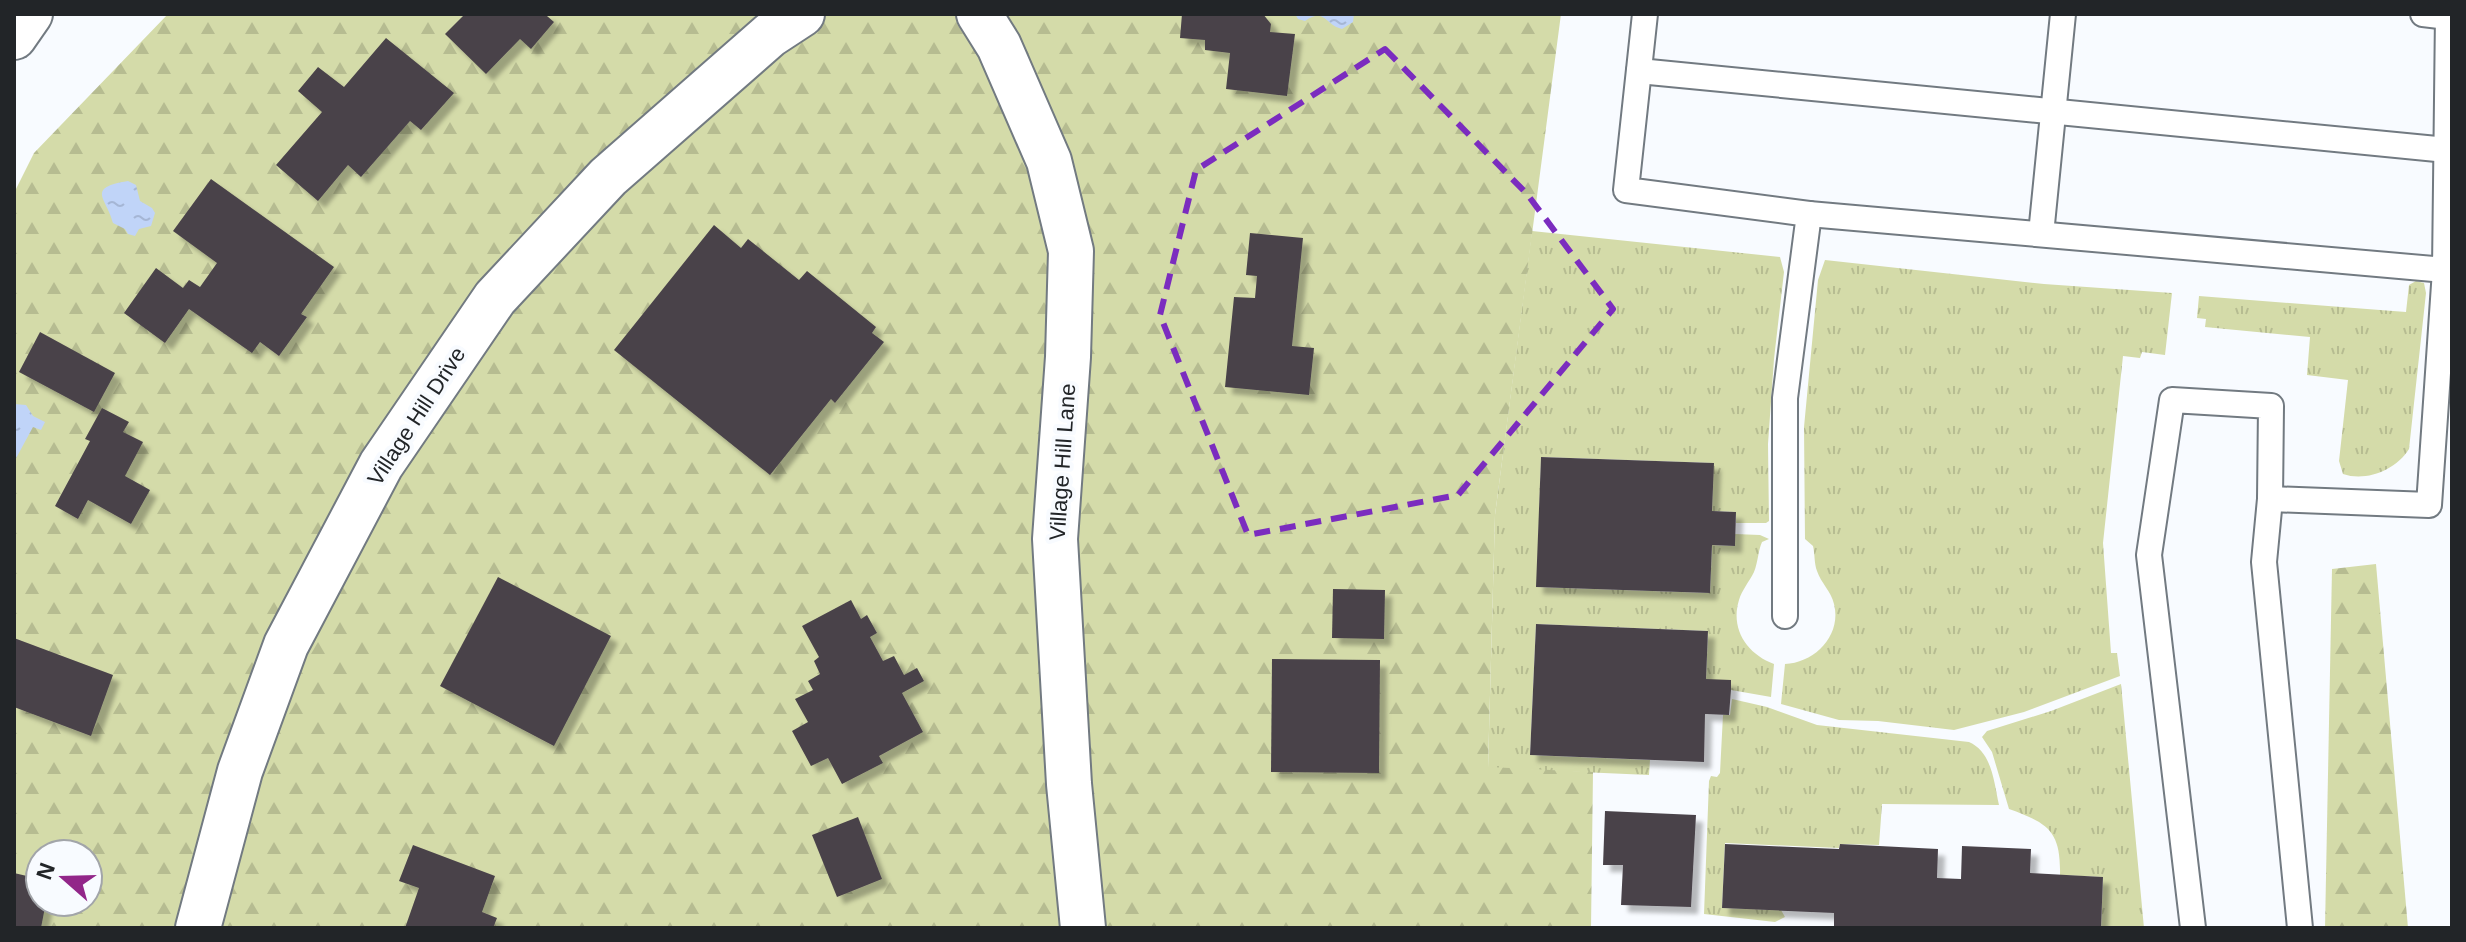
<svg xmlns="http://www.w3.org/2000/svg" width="2466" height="942" viewBox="0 0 2466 942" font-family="Arial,sans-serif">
<defs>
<pattern id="grass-tufts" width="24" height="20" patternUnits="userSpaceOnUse" patternTransform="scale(2)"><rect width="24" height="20" fill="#d4dba9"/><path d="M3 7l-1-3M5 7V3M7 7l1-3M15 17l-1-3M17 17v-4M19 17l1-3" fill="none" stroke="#b6bc91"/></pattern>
<pattern id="forest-firs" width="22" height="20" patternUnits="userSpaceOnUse" patternTransform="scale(2)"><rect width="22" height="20" fill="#d4dba9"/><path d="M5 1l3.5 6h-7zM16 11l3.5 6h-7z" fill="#b6bc91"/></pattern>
<pattern id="water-ripples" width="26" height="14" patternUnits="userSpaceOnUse" patternTransform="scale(2)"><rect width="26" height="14" fill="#c0d4f8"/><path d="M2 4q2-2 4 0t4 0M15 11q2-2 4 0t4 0" fill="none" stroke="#a5b6d5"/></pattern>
<filter id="shadow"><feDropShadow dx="7" dy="7" stdDeviation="2" flood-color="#0004"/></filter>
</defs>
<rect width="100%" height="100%" fill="#f8fbff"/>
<g fill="url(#grass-tufts)">
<path d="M1532,231L1780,257L1784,272L1774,359L1768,444L1769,521L1766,523H1736V512L1712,511L1713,463L1541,457L1537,587L1710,593L1712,545L1735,546V534L1760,535L1769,539L1762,542C1758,551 1758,562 1754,572C1749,582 1742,590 1739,600C1730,629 1747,654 1774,664L1771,697L1731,690L1706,679L1708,631L1536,624L1530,755L1650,760L1649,775L1488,768L1495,515Z"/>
<path d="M1825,260L2044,284L2172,293L2165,355L2142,352L2140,358L2123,356L2103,543L2111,653H2117L2120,676L2024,712L1954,730L1878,721L1839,720L1781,704L1785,664C1815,663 1842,635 1834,604C1831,591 1821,583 1817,571C1814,563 1815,554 1813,546L1805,539L1804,427L1818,280Z"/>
<path d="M2416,281L2424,283L2426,293L2409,449C2396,470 2366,482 2343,474L2339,461L2348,380L2307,375L2310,337L2205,327L2206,319L2197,318L2199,296L2406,312L2409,285Z"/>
<path d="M2121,684L2144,928H2101L2103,877L2060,875C2061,831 2048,823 2009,809L1992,752L1982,737L1987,731L2051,711Z"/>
<path d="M1732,699L1767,707L1817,725L1969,742C1992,752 1994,782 1999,805L1882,804L1879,845L1840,844L1839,848L1725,843L1722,908L1781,910L1785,917L1775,922L1704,914L1709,781L1711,776L1717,777L1720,773L1723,715H1730Z"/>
</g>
<g fill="url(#forest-firs)" fill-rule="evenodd">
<path d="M168,14H1561L1495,515L1488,767L1593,772L1591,928H14V193L34,153ZM40,854H88V902H40Z"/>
<path d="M2376,564L2408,928H2325L2332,569Z"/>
</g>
<g fill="url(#water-ripples)">
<path d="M1295,14H1354L1353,22L1342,29C1325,25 1325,7 1305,21L1298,19Z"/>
<path d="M128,181L136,185L140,201L152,208L155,213L151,226L139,229L135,236L128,234L125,229L113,223C107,198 85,188 128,181Z"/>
<path d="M14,404L26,405L33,416L45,422L41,430L33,427L14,462Z"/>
</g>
<g fill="#4a434a" filter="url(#shadow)">
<path d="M465,14H550L547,16L554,22L531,49L520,39L486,74L445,34Z"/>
<path d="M1182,14H1263L1271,24L1270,32L1295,34L1287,96L1226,89L1230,53L1205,50V40L1180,38Z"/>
<path d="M386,38L454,93L421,130L410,121L361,177L348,165L318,201L276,165L322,112L298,91L318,67L344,87Z"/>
<path d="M211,179L334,267L301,314L307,317L279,356L260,342L252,353L189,309L165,343L124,313L156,268L183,288L189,280L200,287L217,263L173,231Z"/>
<path d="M714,225L741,248L748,239L799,280L807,271L876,327L872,333L884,342L835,403L831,399L770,475L614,350Z"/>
<path d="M1250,233L1303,238L1292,346L1314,348L1309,395L1225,387L1234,297L1255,298L1257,276L1246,275Z"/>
<path d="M40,332L115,373L94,412L19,372Z"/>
<path d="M102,408L129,422L123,432L143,442L125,476L150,490L131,524L88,500L78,519L55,506L90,441L85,439Z"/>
<path d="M1541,457L1714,463L1712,511L1736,512L1735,546L1712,545L1710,593L1536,587Z"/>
<path d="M498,577L611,636L554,746L440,686Z"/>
<path d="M1333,589L1385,590L1384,639L1332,638Z"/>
<path d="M851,600L861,619L867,615L877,633L870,637L883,661L894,656L904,675L917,668L924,681L902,693L923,732L879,756L883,763L842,784L828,758L811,766L792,731L808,722L795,699L813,690L808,681L820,674L814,661L819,657L802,626Z"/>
<path d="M1536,624L1708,631L1706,679L1731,680V690L1729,715L1705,714L1704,762L1530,755Z"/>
<path d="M14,638L113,675L91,736L14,707Z"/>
<path d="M1272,659L1380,660L1379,773L1271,772Z"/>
<path d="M1605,811L1696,815L1691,907L1621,905L1623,865H1603Z"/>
<path d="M858,817L882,879L837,897L812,835Z"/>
<path d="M1725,844L1839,849L1840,844L1938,849L1937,878L1961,879L1962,846L2031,849L2030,873L2103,877L2101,928H1834V913L1722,908Z"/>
<path d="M413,845L495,876L482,912L497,918L493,928H405L419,888L399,881Z"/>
<path d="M14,873L40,879V902H46L41,928H14Z"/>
</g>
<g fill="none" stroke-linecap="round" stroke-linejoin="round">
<defs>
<g id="service">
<path d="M1645,14L1626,190L1809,214L1785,398V616"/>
<path d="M2423,14L2448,17"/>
<path d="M1639,71L2447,150"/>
<path d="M1809,214L2445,270L2448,14"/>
<path d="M2041,234L2063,14"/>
<path d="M2270,499L2429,505L2445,270"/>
<path d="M2193,928L2149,555L2172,400L2271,406L2270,499L2264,562L2300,928"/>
</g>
<g id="minor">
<path d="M979,14L999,46L1049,161L1071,251L1068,357L1055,539L1069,784L1083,928"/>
<path d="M198,928L240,771L286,645L381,465L495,298L608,177L770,35L802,14"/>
</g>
<path id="secondary" d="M14,37L30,14"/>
</defs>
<use href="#service" stroke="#727a81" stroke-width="28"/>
<use href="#minor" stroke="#727a81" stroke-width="48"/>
<use href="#secondary" stroke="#727a81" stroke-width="48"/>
<use href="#service" stroke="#fff" stroke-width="24"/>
<use href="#minor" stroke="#fff" stroke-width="44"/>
<use href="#secondary" stroke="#fff" stroke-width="44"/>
</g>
<path fill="none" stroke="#7b2cbf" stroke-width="6" stroke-dasharray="16 10" stroke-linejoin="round" d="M1385,49L1527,194L1613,309L1458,495L1248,535L1160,315L1196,170Z"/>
<g text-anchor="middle" stroke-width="8" stroke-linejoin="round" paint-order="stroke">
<g font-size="22" fill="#222528" stroke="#f8fbff">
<text transform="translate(416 416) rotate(-57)" y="8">Village Hill Drive</text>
<text transform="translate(1062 462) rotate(-86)" y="8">Village Hill Lane</text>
</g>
</g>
<rect width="2466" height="942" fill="none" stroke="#222528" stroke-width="32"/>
<g transform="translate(64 878) rotate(290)"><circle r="38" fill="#f8fbff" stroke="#a2a5a9" stroke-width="2"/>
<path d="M0-6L14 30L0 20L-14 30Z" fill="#922689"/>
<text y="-12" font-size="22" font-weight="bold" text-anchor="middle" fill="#222528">N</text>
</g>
</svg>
